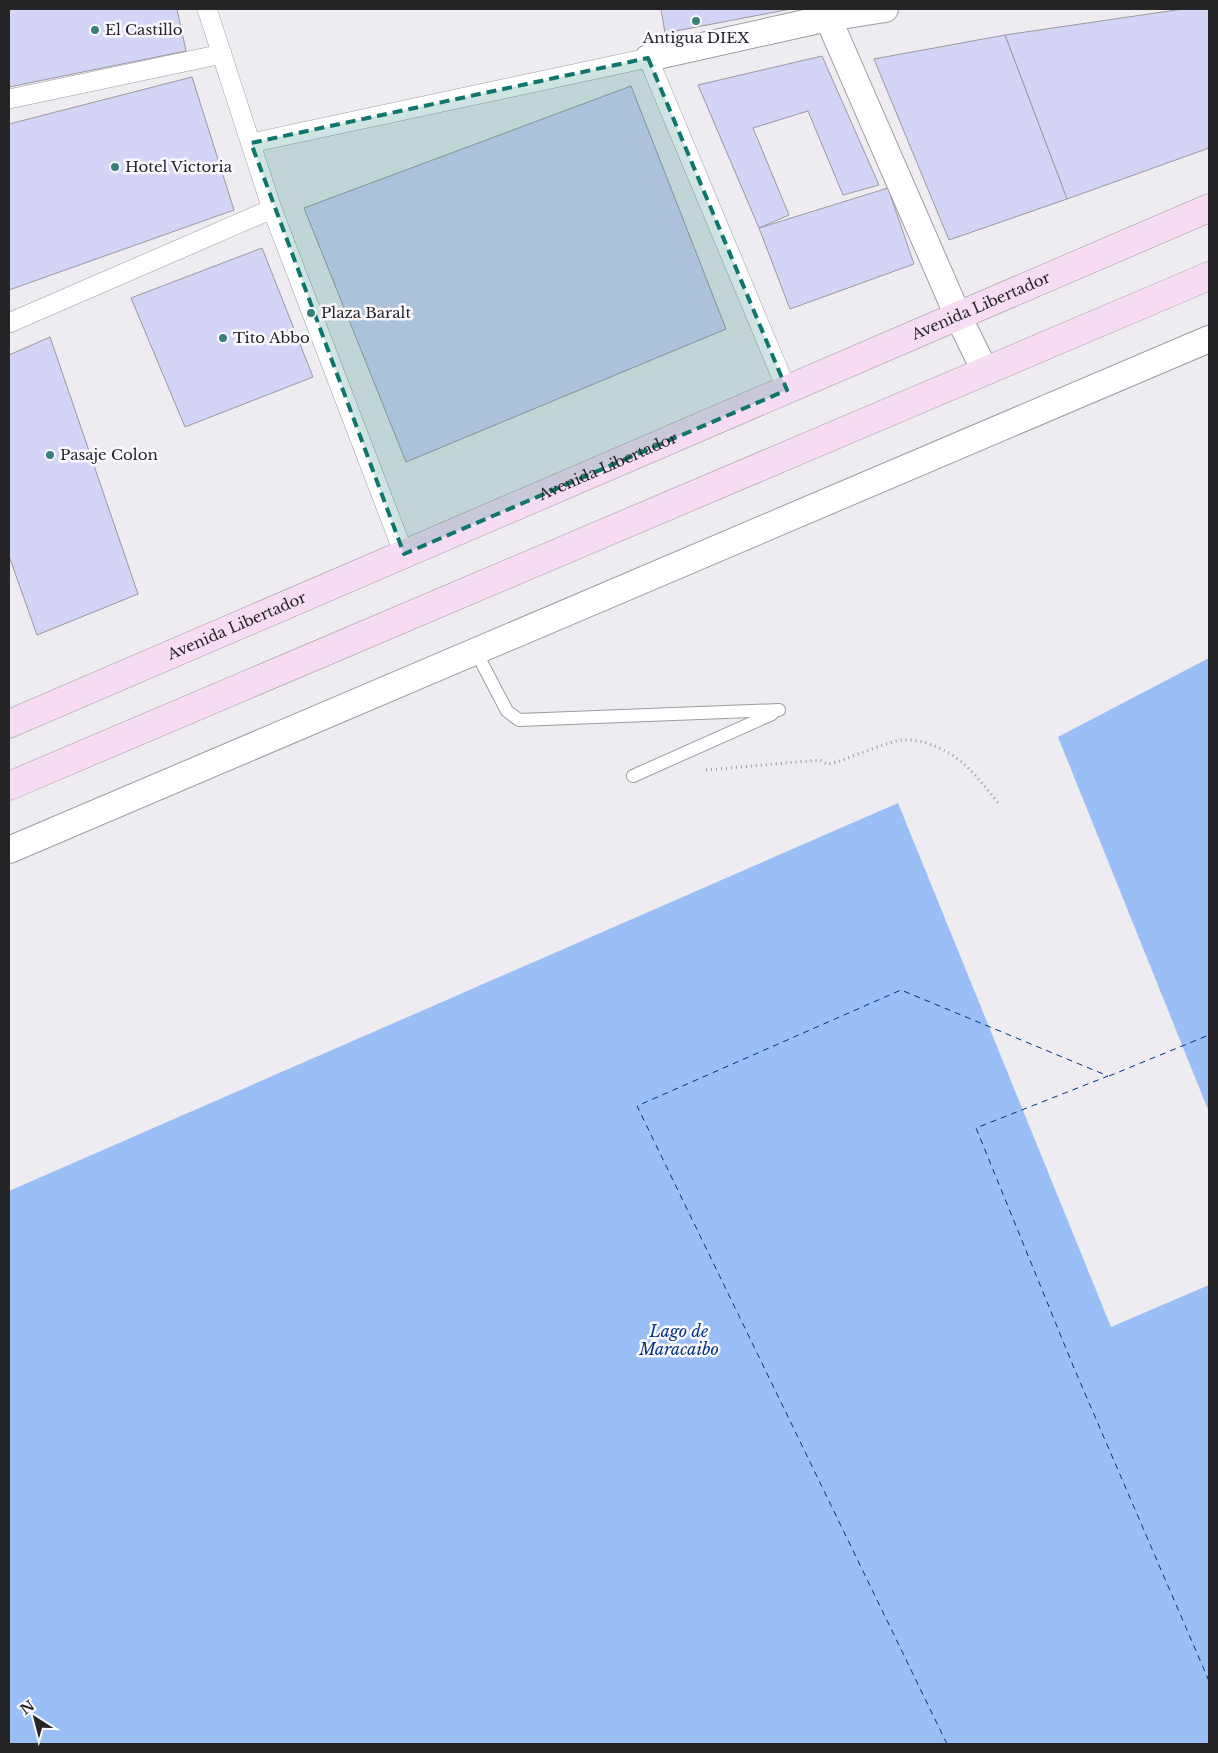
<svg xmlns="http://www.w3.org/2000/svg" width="1218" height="1753" viewBox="0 0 1218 1753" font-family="'Libre Baskerville',serif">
<rect width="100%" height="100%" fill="#eeebf1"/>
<g fill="#9abef6">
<path d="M1209,658V1112L1058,737Z"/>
<path d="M898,803L1111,1327L1209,1285V1744H9V1191Z"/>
</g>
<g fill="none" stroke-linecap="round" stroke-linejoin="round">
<g stroke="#003381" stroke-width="1" stroke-dasharray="6 5" stroke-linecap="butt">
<path d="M1109,1076L1209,1035"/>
<path d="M947,1744L637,1106L901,990L1108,1076L976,1128L1074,1368L1209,1681"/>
</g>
</g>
<g fill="#d4d5f6" stroke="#999a9f">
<path d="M9,9H177L186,51L9,87Z"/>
<path d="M661,9H791L665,33Z"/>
<path d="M1183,9H1209V148L1067,199L1005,35Z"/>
<path d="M1005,35L1067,199L949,240L874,59Z"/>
<path d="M822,56L879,185L843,195L808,111L753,128L789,215L759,228L698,85Z"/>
<path d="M192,77L234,210L9,290V124Z"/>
<path d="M631,86L726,329L406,462L304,208Z"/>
<path d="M888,188L914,264L790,309L759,228Z"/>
<path d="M262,248L313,377L185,427L131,298Z"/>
<path d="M50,337L138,594L37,635L9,556V355Z"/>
</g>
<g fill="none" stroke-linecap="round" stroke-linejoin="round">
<defs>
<g id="service">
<path d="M476,652L507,711L519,720L779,710"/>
<path d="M633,776L772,714"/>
</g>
<g id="pedestrian">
<path d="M207,9L272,209L404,554"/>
<path d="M9,99L222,54"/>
<path d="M251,143L648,58L787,390"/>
<path d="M9,323L272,209"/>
</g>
<g id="minor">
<path d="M828,9V18L958,316L985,371"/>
<path d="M648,58L828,18L885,9"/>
<path d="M9,850L1209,339"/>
</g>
<g id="secondary">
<path id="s1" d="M9,724L1209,208"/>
<path d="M9,786L1209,276"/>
</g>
</defs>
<use href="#service" stroke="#9e9ba1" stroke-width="14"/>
<use href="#pedestrian" stroke="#9e9ba1" stroke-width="20"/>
<use href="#minor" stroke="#9e9ba1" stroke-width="28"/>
<use href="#secondary" stroke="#9e9ba1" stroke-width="29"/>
<path stroke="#9b999e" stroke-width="3" stroke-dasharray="1 4" stroke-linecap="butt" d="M706,770L820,760L827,764L834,763C854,756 875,747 896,741C907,739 916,740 926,743C962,754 976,776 999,804"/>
<use href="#service" stroke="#fff" stroke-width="12"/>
<use href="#pedestrian" stroke="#fff" stroke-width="19"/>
<use href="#minor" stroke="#fff" stroke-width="26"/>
<use href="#secondary" stroke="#f8dcf4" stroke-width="28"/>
</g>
<path fill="#0f766e" fill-opacity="0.2" stroke="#0f766e" stroke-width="4" stroke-dasharray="10 6" stroke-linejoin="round" d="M648,58L787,390L404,554L251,143Z"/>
<g fill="#388079" stroke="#fbf9fe" stroke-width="2">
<circle cx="696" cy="21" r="5"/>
<circle cx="95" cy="30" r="5"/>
<circle cx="115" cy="167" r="5"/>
<circle cx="311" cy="313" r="5"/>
<circle cx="223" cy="338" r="5"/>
<circle cx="50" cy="455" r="5"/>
</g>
<g text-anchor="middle" stroke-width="5" stroke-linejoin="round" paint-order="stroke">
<g font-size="15" fill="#252426" stroke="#fbf9fe" text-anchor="start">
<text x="105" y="35">El Castillo</text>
<text x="696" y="43" text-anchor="middle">Antigua DIEX</text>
<text x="125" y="172">Hotel Victoria</text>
<text x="321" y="318">Plaza Baralt</text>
<text x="233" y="343">Tito Abbo</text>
<text x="60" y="460">Pasaje Colon</text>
</g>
<g font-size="15" fill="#252426" stroke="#fbf9fe">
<text dy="5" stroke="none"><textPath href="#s1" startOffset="1058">Avenida Libertador</textPath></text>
<text dy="5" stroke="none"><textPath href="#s1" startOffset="652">Avenida Libertador</textPath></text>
<text dy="5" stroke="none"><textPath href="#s1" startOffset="248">Avenida Libertador</textPath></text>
</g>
<g font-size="16" font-style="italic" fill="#003381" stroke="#fbf9fe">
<text x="679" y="1337">Lago de<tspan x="679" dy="18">Maracaibo</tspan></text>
</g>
</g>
<rect width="1218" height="1753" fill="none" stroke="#252426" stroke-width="20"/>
<g transform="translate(35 1718) rotate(324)" stroke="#fbf9fe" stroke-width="4" paint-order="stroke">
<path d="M0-4L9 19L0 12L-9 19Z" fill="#252426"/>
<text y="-8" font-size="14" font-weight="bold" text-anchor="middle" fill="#252426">N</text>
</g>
</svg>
